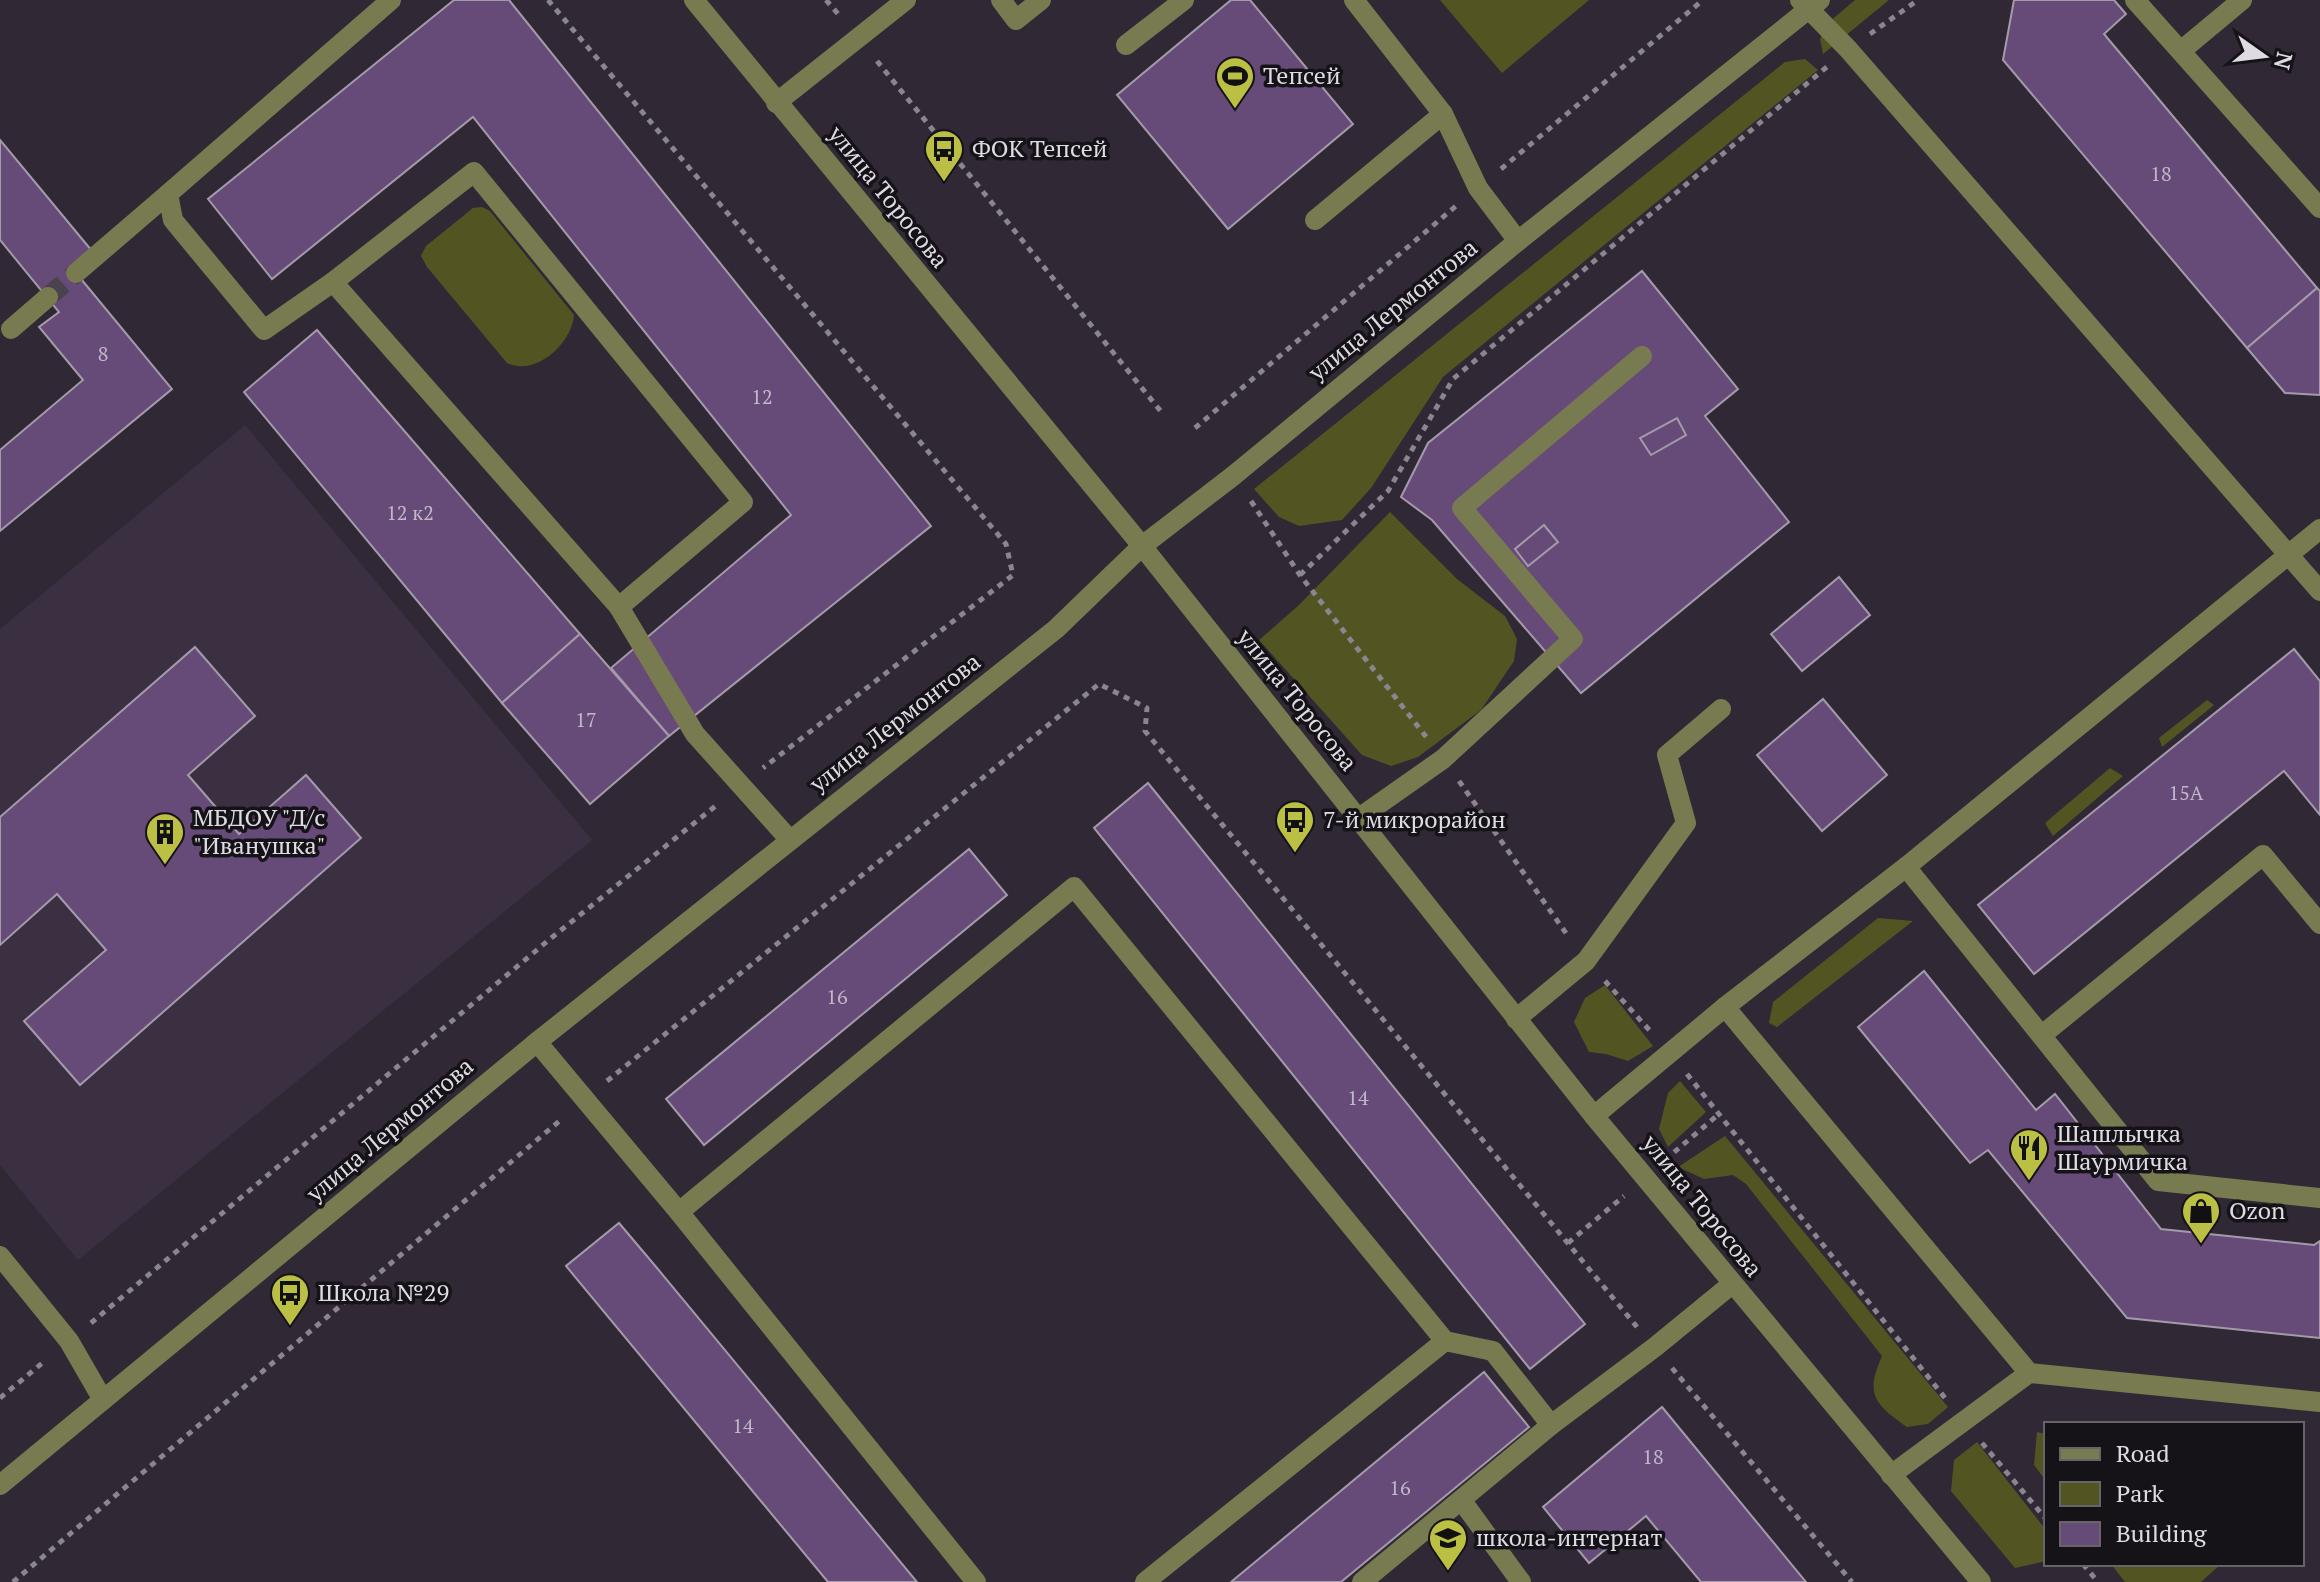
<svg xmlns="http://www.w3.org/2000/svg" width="2320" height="1582" viewBox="0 0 2320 1582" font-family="'PT Serif',serif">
<rect width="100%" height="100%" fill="#302835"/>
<path fill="#3a3042" d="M245,425L592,840L78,1260L0,1165V629Z"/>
<g fill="#525422">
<path d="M1440,0H1589L1502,73Z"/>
<path d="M1855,0H1889L1823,54L1820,39L1829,22Z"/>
<path d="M1805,59L1818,70L1443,377L1371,488L1342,520L1299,526L1279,517L1254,489L1785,62Z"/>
<path d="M482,207L490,211L574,315C572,343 536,377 507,363L427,267L421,256L426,246L473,208Z"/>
<path d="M1390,512L1457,579L1505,616L1517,639L1514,661L1481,710L1418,757L1391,766L1362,755L1259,640L1299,605Z"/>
<path d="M2207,700L2214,705L2162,747L2159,738Z"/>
<path d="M2110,768L2123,776L2053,836L2045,823Z"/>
<path d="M1878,918L1913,921L1777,1027L1769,1023L1773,1002Z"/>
<path d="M1605,985L1653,1046L1628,1061L1606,1054L1589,1052L1574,1022L1585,998Z"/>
<path d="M1680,1081L1706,1112L1668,1147L1659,1129L1668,1093Z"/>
<path d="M1725,1136L1948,1407L1928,1424L1907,1427C1874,1404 1865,1394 1882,1356L1746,1184L1733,1175L1704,1179L1678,1167Z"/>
<path d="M2037,1432L2046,1434V1481L2034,1465Z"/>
<path d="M1977,1442L2046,1530V1561L2015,1568L1951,1491L1954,1460Z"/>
<path d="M2111,1564H2221L2201,1582H2125Z"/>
</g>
<g fill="#664a78" stroke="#a49baa" stroke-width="2">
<path d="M454,0H509L931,526L669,736L611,668L791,515L473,117L272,279L208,199Z"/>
<path d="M1231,0H1250L1353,124L1228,229L1117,95Z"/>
<path d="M2014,0H2114L2126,14L2104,34L2317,288L2247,348L2003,60Z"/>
<path d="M0,140L92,251L72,268L172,389L0,531V450L83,380L39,327L59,312L0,240Z"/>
<path d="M1642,271L1738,389L1705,416L1789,522L1581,693L1432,520L1401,497L1428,443Z"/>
<path d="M2317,288L2320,291V395L2285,393L2247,348Z"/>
<path d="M317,330L580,634L502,703L244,392Z"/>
<path d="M1677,418L1686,435L1651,455L1640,438Z"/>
<path d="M1544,525L1558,542L1528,566L1515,549Z"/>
<path d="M1839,577L1870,615L1802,671L1771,634Z"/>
<path d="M580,634L669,736L590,804L502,703Z"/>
<path d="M195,647L255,716L188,775L239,834L306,775L361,838L80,1085L24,1021L106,950L57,894L0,945V817Z"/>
<path d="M2294,649L2320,681V815L2284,771L2034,974L1978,905Z"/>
<path d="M1823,699L1887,775L1822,831L1757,755Z"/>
<path d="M1148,783L1585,1324L1530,1369L1094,828Z"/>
<path d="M969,849L1007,895L704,1145L666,1099Z"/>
<path d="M1924,971L2036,1110L2055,1094L2161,1229L2314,1245L2320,1241V1338L2127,1318L1988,1150L1970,1163L1858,1027Z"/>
<path d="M619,1223L657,1268L917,1582H828L566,1266Z"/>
<path d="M1484,1372L1529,1427L1341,1582H1231Z"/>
<path d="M1662,1407L1806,1582H1701L1646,1516L1589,1563L1543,1507Z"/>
</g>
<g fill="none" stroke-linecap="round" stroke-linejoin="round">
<path stroke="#4a434f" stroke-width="20" stroke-dasharray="20 10" stroke-linecap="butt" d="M48,297L76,273"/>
<g stroke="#8a858f" stroke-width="5" stroke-dasharray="6 6" stroke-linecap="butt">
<path d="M548,0L1006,544L1013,575L763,768"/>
<path d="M826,0L840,16"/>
<path d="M1870,34L1918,0"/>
<path d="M877,61L1163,414"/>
<path d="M1501,169L1703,0"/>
<path d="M1195,428L1456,206"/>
<path d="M1251,501L1300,575L1427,738"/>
<path d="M1300,575L1388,491L1453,379L1828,66"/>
<path d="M1459,781L1568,936"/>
<path d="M1605,981L1652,1033"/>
<path d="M1687,1074L1945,1398"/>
<path d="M607,1081L1099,684L1147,708L1145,731L1637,1327"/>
<path d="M1665,1160L1719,1114"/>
<path d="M1568,1243L1624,1196"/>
<path d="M91,1323L550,939L718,804"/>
<path d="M1672,1368L1852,1582"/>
<path d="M0,1398L46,1360"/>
<path d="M1982,1443L2046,1519"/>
<path d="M2083,1564L2098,1582"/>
<path d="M13,1582L563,1118"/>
</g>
<g stroke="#787b4f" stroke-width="20">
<path d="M391,0L168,194L173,220L264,330L333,282L619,607L695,734L789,839"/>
<path d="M694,0L1142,546L1594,1116L1981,1582"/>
<path d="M1001,0L1016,20L1041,0"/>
<path d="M1354,0L1443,114L1478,188L1518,241"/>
<path d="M1800,0L1848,49L2320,591"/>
<path d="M2135,0L2320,208"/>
<path d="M1126,45L1184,0"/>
<path d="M2182,50L2242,0"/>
<path d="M776,103L906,0"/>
<path d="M1315,220L1443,114"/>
<path d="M76,273L168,194"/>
<path d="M333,282L474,172L743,502L619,607"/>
<path d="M11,329L48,297"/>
<path d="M2320,529L1906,867L2158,1181L2320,1198"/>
<path d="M1359,818L1443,759L1573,639L1462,508L1642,356"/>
<path d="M1906,867L1725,1007L2029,1373"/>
<path d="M1516,1019L1586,961L1686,823L1667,755L1721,709"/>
<path d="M2042,1035L2263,855L2320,924"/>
<path d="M537,1042L679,1212L976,1582"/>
<path d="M1594,1116L1725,1007"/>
<path d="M679,1212L1074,887L1445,1341L1145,1582"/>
<path d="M0,1256L69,1341L103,1400"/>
<path d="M1445,1341L1493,1351L1551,1425"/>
<path d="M1891,1475L2029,1373L2320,1402"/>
<path d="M0,1485L537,1042L1056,629L1142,546L1233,476L1518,241L1820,0"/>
<path d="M1462,1501L1521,1582"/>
<path d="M1362,1582L1551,1425L1655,1347L1732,1284"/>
</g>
</g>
<defs>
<symbol id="stadium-pin" viewBox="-11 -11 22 30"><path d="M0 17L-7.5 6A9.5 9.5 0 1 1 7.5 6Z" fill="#bbc045" stroke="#161318"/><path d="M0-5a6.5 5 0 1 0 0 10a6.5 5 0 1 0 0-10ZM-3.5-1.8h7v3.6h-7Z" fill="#111"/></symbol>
<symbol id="bus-pin" viewBox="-11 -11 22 30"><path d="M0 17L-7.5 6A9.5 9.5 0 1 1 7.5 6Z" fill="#bbc045" stroke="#161318"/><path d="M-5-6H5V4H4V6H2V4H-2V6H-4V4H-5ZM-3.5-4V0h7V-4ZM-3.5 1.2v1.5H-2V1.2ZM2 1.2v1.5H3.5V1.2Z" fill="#111"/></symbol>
<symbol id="building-pin" viewBox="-11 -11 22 30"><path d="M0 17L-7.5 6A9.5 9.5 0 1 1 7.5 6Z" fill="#bbc045" stroke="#161318"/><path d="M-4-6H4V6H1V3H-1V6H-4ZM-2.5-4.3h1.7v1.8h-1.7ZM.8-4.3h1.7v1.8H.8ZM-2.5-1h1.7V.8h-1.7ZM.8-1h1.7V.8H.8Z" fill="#111"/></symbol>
<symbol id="restaurant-pin" viewBox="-11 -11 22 30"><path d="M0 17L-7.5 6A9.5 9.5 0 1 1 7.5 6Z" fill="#bbc045" stroke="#161318"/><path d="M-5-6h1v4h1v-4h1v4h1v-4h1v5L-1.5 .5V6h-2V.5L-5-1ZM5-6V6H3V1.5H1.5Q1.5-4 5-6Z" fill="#111"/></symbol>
<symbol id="shop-pin" viewBox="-11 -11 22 30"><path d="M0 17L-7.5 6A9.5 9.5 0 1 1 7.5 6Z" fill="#bbc045" stroke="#161318"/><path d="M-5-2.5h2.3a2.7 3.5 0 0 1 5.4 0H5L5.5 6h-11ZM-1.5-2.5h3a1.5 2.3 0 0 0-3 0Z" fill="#111"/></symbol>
<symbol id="school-pin" viewBox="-11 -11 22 30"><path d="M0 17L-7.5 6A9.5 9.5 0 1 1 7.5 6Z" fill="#bbc045" stroke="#161318"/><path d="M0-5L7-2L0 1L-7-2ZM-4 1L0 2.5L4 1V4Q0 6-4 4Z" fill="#111"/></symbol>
</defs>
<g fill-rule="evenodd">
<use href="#stadium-pin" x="1213" y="54" width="44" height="60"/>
<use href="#bus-pin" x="922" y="127" width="44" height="60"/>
<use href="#bus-pin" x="1273" y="798" width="44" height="60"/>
<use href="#building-pin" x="143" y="810" width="44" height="60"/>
<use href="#restaurant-pin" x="2007" y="1126" width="44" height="60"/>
<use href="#shop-pin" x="2179" y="1189" width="44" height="60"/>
<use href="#bus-pin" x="268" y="1271" width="44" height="60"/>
<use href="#school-pin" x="1426" y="1516" width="44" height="60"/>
</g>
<g text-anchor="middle" stroke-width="7" stroke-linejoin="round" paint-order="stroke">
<g font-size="20" fill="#c1b7c8">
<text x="2161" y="181">18</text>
<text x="103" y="361">8</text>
<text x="762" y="404">12</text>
<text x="410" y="520">12 к2</text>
<text x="586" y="727">17</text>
<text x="2186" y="800">15А</text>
<text x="837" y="1004">16</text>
<text x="1358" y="1105">14</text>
<text x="743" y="1433">14</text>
<text x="1653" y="1464">18</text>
<text x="1400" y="1495">16</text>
</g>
<g font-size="24" fill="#dfdbe3" stroke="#161318" text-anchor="start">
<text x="1263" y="84">Тепсей</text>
<text x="972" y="157">ФОК Тепсей</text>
<text x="193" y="826">МБДОУ "Д/с<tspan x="193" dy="28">"Иванушка"</tspan></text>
<text x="1323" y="828">7-й микрорайон</text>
<text x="2057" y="1142">Шашлычка<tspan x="2057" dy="28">Шаурмичка</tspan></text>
<text x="2229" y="1219">Ozon</text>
<text x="318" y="1301">Школа №29</text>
<text x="1476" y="1546">школа-интернат</text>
</g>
<g font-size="24" fill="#dfdbe3" stroke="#161318">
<text transform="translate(888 197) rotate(51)" y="8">улица Торосова</text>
<text transform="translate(1393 310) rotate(-39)" y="8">улица Лермонтова</text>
<text transform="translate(1297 700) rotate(51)" y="8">улица Торосова</text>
<text transform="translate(895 723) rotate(-38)" y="8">улица Лермонтова</text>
<text transform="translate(390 1130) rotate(-40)" y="8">улица Лермонтова</text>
<text transform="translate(1702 1206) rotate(51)" y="8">улица Торосова</text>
</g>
</g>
<rect x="2044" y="1422" width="260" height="144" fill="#161318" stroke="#666369" stroke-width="2"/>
<rect x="2060" y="1448" width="40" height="12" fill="#787b4f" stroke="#666369" stroke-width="2"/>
<text x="2116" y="1462" font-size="24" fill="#dfdbe3">Road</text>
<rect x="2060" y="1482" width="40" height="24" fill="#525422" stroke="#666369" stroke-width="2"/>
<text x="2116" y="1502" font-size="24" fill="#dfdbe3">Park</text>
<rect x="2060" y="1522" width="40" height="24" fill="#664a78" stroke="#666369" stroke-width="2"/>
<text x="2116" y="1542" font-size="24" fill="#dfdbe3">Building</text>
<g transform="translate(2264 56) rotate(104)" stroke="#161318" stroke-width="6" paint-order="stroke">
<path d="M0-6L14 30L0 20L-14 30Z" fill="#dfdbe3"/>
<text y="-12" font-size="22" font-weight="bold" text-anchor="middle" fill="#dfdbe3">N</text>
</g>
</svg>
